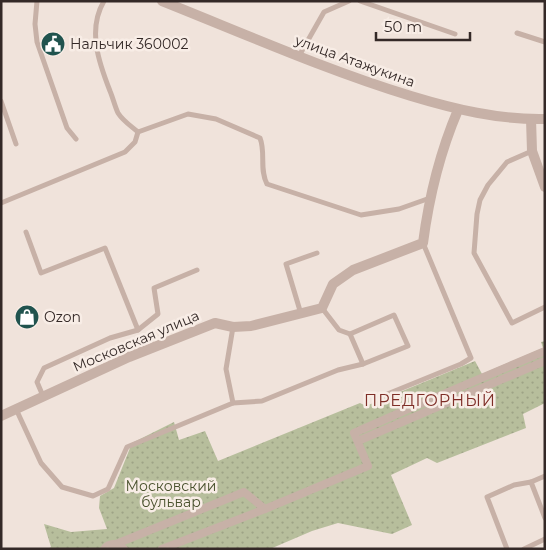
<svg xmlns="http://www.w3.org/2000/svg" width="546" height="550" viewBox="0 0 546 550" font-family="Montserrat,sans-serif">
<defs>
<pattern id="park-dots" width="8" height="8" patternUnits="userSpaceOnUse" patternTransform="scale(1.25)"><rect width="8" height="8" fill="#b7be9c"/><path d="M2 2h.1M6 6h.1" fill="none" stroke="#9ea386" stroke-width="1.8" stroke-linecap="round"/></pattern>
</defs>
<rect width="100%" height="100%" fill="#f0e3db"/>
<path fill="url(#park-dots)" d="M545,341V403L523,414L526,428L437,463L427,458L391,475L412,525L392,534L338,523L312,531L270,549H48L51,547L44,524L71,532L107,529L99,508L100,496L114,488L132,443L174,422L179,440L205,431L218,461L360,403L366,406L475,361L482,374L543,348L541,342Z"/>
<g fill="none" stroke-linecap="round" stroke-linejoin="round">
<g stroke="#c7b1a7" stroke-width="5">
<path d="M37,1L35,24L37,42L67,128L76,139"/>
<path d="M360,1L455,34"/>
<path d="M517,33L545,42"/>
<path d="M299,56L324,12L349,1"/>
<path d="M1,101L16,144"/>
<path d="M138,132L188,114L216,119L260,138C266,153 259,169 267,184L361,215L399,209L430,198"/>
<path d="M532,151L507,162L488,185L480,200L477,214L474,253L512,323L545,307"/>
<path d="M1,203L125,152L135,142L138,132C131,126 123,121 118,113C115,107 113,98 110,91C99,63 87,30 104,1"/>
<path d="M26,232L41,273L105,248L138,330"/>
<path d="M301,314L286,264L317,253"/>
<path d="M350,334L363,364"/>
<path d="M43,396L37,382L44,368L110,338L138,330L158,314L154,288L197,270"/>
<path d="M380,397L461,364L471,358L423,243"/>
<path d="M233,403L262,401L338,370L363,364L408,346L394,315L350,334L339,330L322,308"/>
<path d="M16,409L41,463L62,487L93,496L108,489L127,447L233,403L226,369L233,327"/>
<path d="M531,482L545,476"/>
<path d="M507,549L487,497L514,485L531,482L545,518"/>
<path d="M524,549L545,539"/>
</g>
<g stroke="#c7b1a7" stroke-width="8">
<path d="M358,441L545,361"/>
<path d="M116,544L244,492L265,509"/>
<path d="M104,549C110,542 118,543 124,549"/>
<path d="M162,549L265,509L368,466L354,433L406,410L545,351"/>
</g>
<g stroke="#c7b1a7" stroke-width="10">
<path d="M162,1C245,34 326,70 411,96C454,109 499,120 545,119"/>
<path d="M531,119L532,151L545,187"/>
<path d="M1,416L129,357L215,323L233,327L251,326L322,308L333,284L353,270L423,243C429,197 440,152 458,110"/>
</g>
</g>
<defs>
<symbol id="civic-disc" viewBox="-11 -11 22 22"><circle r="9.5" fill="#20534e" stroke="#f8ede6"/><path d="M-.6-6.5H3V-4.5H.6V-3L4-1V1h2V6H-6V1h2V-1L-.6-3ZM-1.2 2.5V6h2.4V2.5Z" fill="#fff"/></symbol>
<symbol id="shop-disc" viewBox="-11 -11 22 22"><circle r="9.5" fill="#20534e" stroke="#f8ede6"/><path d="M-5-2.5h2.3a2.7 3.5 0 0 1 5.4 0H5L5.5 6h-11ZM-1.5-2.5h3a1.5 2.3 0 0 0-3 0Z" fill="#fff"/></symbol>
</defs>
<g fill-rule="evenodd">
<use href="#civic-disc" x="39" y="30" width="28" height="28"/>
<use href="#shop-disc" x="13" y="303" width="28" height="28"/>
</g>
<g text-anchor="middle" stroke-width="5" stroke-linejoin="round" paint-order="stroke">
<g font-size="14" fill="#342927" stroke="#f8ede6" text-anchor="start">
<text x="70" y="49">Нальчик 360002</text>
<text x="44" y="322">Ozon</text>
</g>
<g font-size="14" fill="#342927" stroke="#f8ede6">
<text transform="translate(355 61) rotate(20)" y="5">улица Атажукина</text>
<text transform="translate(136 341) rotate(-23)" y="5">Московская улица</text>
</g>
<g font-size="14" fill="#49512d" stroke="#f8ede6">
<text x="171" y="491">Московский<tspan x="171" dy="16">бульвар</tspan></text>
</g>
<g font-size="16" letter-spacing="1" fill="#7e2d26" stroke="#f8ede6">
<text x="430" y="406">ПРЕДГОРНЫЙ</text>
</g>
</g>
<rect width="546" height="550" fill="none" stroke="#342927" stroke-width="5"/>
<path d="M376 32v8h94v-8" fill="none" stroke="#342927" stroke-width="2.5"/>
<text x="384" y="32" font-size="15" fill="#342927" stroke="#f8ede6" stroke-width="4" paint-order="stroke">50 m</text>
</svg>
